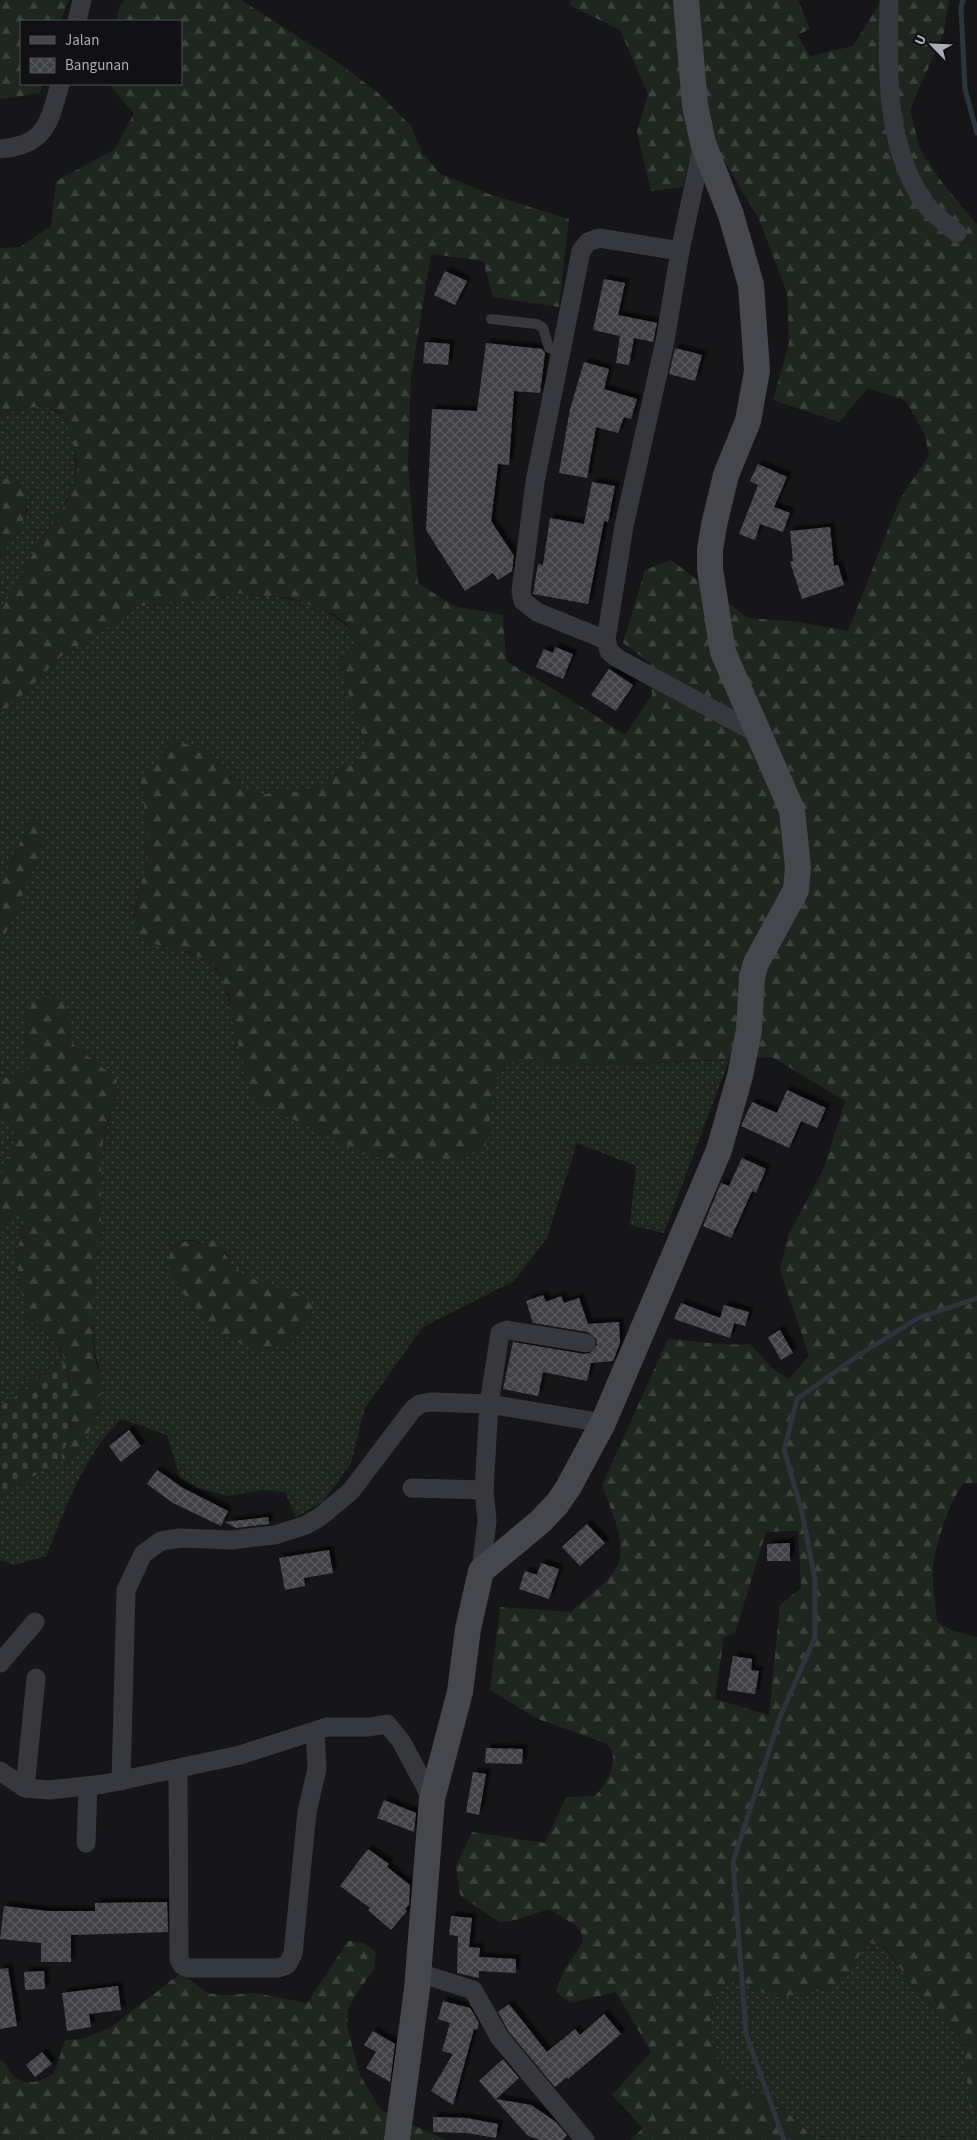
<svg xmlns="http://www.w3.org/2000/svg" width="977" height="2140" viewBox="0 0 977 2140" font-family="'Source Sans 3',sans-serif">
<defs>
<pattern id="grass-dots" width="8" height="8" patternUnits="userSpaceOnUse" patternTransform="scale(1.25)"><rect width="8" height="8" fill="#1e261f"/><path d="M2 2h.1M6 6h.1" fill="none" stroke="#3c433d" stroke-width="1.8" stroke-linecap="round"/></pattern>
<pattern id="forest-firs" width="22" height="20" patternUnits="userSpaceOnUse" patternTransform="scale(1.25)"><rect width="22" height="20" fill="#1e261f"/><path d="M5 1l3.5 6h-7zM16 11l3.5 6h-7z" fill="#3c433d"/></pattern>
<pattern id="cemetery-stones" width="16" height="16" patternUnits="userSpaceOnUse" patternTransform="scale(1.25)"><rect width="16" height="16" fill="#1e261f"/><path d="M2 7V4a2 2 0 0 1 4 0v3zM10 15v-3a2 2 0 0 1 4 0v3z" fill="#3c433d"/></pattern>
<pattern id="building-cross-hatch" width="8" height="8" patternUnits="userSpaceOnUse" patternTransform="scale(1.25)"><rect width="8" height="8" fill="#404145"/><path d="M0 0l8 8M0 8l8-8" fill="none" stroke="#595a5e"/></pattern>
<filter id="shadow"><feDropShadow dx="4.5" dy="-4.5" stdDeviation="1" flood-color="#0009"/></filter>
</defs>
<rect width="100%" height="100%" fill="#161618"/>
<g fill="url(#grass-dots)" fill-rule="evenodd">
<path d="M43,406C62,412 66,418 72,437C86,489 58,512 34,552C22,572 14,595 0,613V558L28,510L19,484L0,477V419L15,410Z"/>
<path d="M232,593C278,597 327,597 356,638C346,673 357,713 366,747L358,760L314,789L297,792L279,790L263,795L248,790L215,757L148,834L145,867L133,917L145,942C192,952 228,956 230,1013L484,1149L489,1135L493,1084L507,1062L611,1065L729,1060L664,1233L630,1225L636,1166L577,1143L547,1238L514,1281L423,1327L365,1408L351,1463L323,1502L296,1517L285,1492L262,1490L228,1496L198,1488L180,1477L167,1435L121,1419C82,1458 67,1506 46,1556L14,1565L0,1560V1498L61,1455L64,1464L99,1368C90,1337 92,1301 95,1269C96,1258 99,1247 100,1235C102,1204 97,1170 104,1140C108,1119 117,1102 117,1080L69,1040L67,1009L29,1005L25,1037L28,1069L16,1077L1,1075L0,1077V945L16,912L29,822L9,867L0,876V713L29,689L60,657L84,643L137,606L168,604ZM184,1240H192L226,1252C228,1256 230,1263 233,1266C249,1285 282,1289 304,1294L169,1265L170,1249Z"/>
<path d="M0,1117L12,1122L16,1137L0,1180Z"/>
<path d="M14,1212H21L24,1219L16,1259L26,1317L56,1343L65,1363L49,1367L14,1398L0,1406V1235Z"/>
<path d="M870,1943L884,1947L910,1982L963,2043L970,2107L977,2113V2140H813L798,2120L757,2097L725,2072L710,2037L713,2001L721,1987L728,1982L735,1981L743,1982L769,1996L845,1980L855,1960Z"/>
</g>
<g fill="url(#forest-firs)" fill-rule="evenodd">
<path d="M0,0H69L60,21H21V84H42L40,93L3,99L0,98Z"/>
<path d="M124,0H241L334,60L376,91L411,126L423,154L441,174L489,194L569,219L559,307L493,297L483,261L431,254L411,378L408,466L418,583L454,606L503,615L506,661L560,693L625,735L652,695L650,663L623,643L645,570L671,560L748,618L799,622L848,631L900,499L929,455L925,435L906,401L868,388L839,422L773,400L789,343L787,293L759,219L722,157L689,159L683,187L651,191L637,132L648,94L620,30L569,5L571,0H798L810,29L797,35L810,56L853,46L882,0H949L944,32L910,109L919,146L926,159L944,185L977,224V1483H964C949,1501 934,1547 933,1571C932,1587 936,1605 937,1622L952,1630L977,1637V2113L970,2107L963,2043L910,1982L885,1947L870,1943L855,1960L845,1980L831,1989L779,1997L769,1996L743,1982L735,1981L728,1982L721,1987L713,2001L710,2037L725,2072L757,2097L798,2120L813,2140H630L643,2128L612,2095L651,2052L616,1992L570,2003L556,1992L565,1968L580,1947L583,1939L580,1930L575,1925L549,1909C536,1913 511,1923 499,1922L460,1895L456,1866L472,1832L545,1843L566,1797L595,1796C607,1784 623,1755 605,1743L538,1719L490,1690L500,1607L571,1612C584,1600 602,1587 613,1573C632,1548 610,1510 602,1485L668,1339C696,1341 722,1346 750,1344L774,1370L789,1379L809,1356L780,1270L788,1236L824,1168L845,1101L772,1057L611,1065L507,1062L493,1084L489,1135L484,1149L448,1162L368,1156L253,1100L230,1013L229,994L217,969L204,959L189,952L145,942L133,933C133,904 145,879 147,850C149,826 143,801 140,778L174,740L202,749L215,757L248,790L263,795L279,790L297,792L314,789L358,760L366,747L339,664L352,653L356,638L347,625L334,614L291,598L232,593L168,604L137,606L84,643L60,657L29,689L0,713V613L34,552L68,500L77,469L76,454L67,422L57,410L43,406L15,410L0,419V248L20,247L51,226L56,181L114,150L134,114L109,84H181V21H116L120,6ZM798,1531L801,1588L780,1605L769,1715L715,1699L724,1637L735,1633L766,1532Z"/>
<path d="M0,477C5,479 14,480 19,484C42,503 11,540 0,558Z"/>
<path d="M37,820L43,845L16,912L0,945V876L9,867L29,822Z"/>
<path d="M42,996H56L67,1009L69,1040C84,1054 102,1066 117,1080C117,1103 106,1121 103,1143C99,1174 103,1206 100,1238C99,1249 96,1260 95,1271C93,1297 91,1325 94,1351C96,1367 102,1383 100,1399C98,1419 81,1449 69,1464H64L61,1455L71,1426L69,1378L62,1353L56,1343L26,1317L16,1259L24,1219L21,1212H14L0,1235V1180L16,1137L12,1122L0,1117V1077L1,1075L16,1077L28,1069L25,1037L29,1005Z"/>
<path d="M215,1239L233,1266L246,1276L275,1287L304,1294L314,1306C310,1321 306,1323 295,1333C288,1339 281,1346 273,1348C237,1360 176,1297 169,1265C168,1260 170,1254 170,1249C182,1242 187,1237 200,1244Z"/>
<path d="M348,1941L364,1943L376,1952L374,1969L355,1996L348,2010L347,2026L360,2075L381,2110L446,2140H0V2060C6,2062 7,2067 10,2072C23,2088 39,2082 54,2074L65,2040L82,2039L110,2028L181,1973L207,1993L223,1995L255,1993L307,2003Z"/>
</g>
<path fill="url(#cemetery-stones)" d="M65,1363C71,1384 76,1439 60,1456C48,1469 16,1487 0,1498V1406L14,1398L49,1367Z"/>
<g fill="none" stroke-linecap="round" stroke-linejoin="round">
<g stroke="#2c353c" stroke-width="5">
<path d="M963,0L961,7L965,89L977,133"/>
<path d="M784,2140L746,2034L733,1862L780,1717L815,1637V1579L802,1512L784,1450L797,1399L856,1357L918,1318L977,1298"/>
</g>
</g>
<g fill="url(#building-cross-hatch)" filter="url(#shadow)">
<path d="M445,271L467,281L455,305L434,295Z"/>
<path d="M604,279L625,283L618,315L657,323L653,342L634,338L629,365L616,363L620,336L593,330Z"/>
<path d="M425,342L450,344L448,365L423,363Z"/>
<path d="M486,343L542,349L545,353L540,393L514,391L509,465L498,464L491,521L514,556L512,571L498,580L493,573L465,591L426,530L432,409L477,411Z"/>
<path d="M675,348L702,355L695,381L669,374Z"/>
<path d="M584,362L609,369L604,389L637,399L631,419L624,417L618,433L596,427L587,478L559,473L570,409Z"/>
<path d="M758,464L787,477L774,507L790,513L783,532L760,524L755,540L739,534L758,485L750,481Z"/>
<path d="M592,482L615,486L608,522L604,521L588,604L533,594L538,564L543,565L550,518L584,524Z"/>
<path d="M830,527L834,566L838,565L844,585L802,599L790,562L793,561L790,531Z"/>
<path d="M555,647L573,654L563,679L536,667L544,649L553,653Z"/>
<path d="M609,669L633,685L616,711L591,695Z"/>
<path d="M787,1090L826,1108L817,1128L801,1121L789,1148L741,1126L752,1102L777,1113Z"/>
<path d="M742,1158L766,1169L756,1193L752,1191L731,1238L703,1226L721,1183L729,1186Z"/>
<path d="M543,1295L546,1302L561,1296L564,1303L579,1298L588,1324L619,1322L620,1343L613,1361L591,1363L587,1381L543,1372L538,1396L503,1389L513,1342L584,1354L590,1353L597,1345L596,1339L588,1332L533,1323L526,1301Z"/>
<path d="M681,1303L720,1318L724,1305L749,1312L745,1326L734,1323L730,1338L674,1319Z"/>
<path d="M780,1330L793,1353L781,1360L768,1337Z"/>
<path d="M129,1430L141,1446L121,1462L109,1446Z"/>
<path d="M157,1470L183,1488L228,1511L221,1526L173,1503L147,1484Z"/>
<path d="M268,1517L269,1524L236,1528L225,1522Z"/>
<path d="M587,1524L605,1543L580,1566L562,1547Z"/>
<path d="M790,1543V1561H767V1544Z"/>
<path d="M329,1550L333,1573L304,1578L305,1586L285,1590L279,1558Z"/>
<path d="M541,1563L559,1569L549,1599L519,1589L525,1571L537,1575Z"/>
<path d="M733,1656L752,1659L751,1670L759,1671L755,1694L727,1690Z"/>
<path d="M486,1748L523,1749L522,1764L485,1763Z"/>
<path d="M473,1772L486,1774L479,1815L466,1812Z"/>
<path d="M384,1800L416,1813L414,1832L377,1818Z"/>
<path d="M368,1849L389,1864L387,1867L410,1885L409,1905L405,1909L407,1911L391,1930L368,1910L370,1908L340,1886Z"/>
<path d="M167,1902L168,1932L71,1935V1962H41V1943L0,1939L4,1906L47,1911H95V1903Z"/>
<path d="M451,1916L472,1918L469,1947L480,1948L479,1957L516,1959V1973L479,1971V1978L457,1973L458,1936L449,1935Z"/>
<path d="M8,1968L17,2026L0,2029V1969Z"/>
<path d="M44,1971L45,1989L25,1990L24,1972Z"/>
<path d="M118,1986L121,2010L89,2014L91,2027L67,2031L62,1993Z"/>
<path d="M443,2001L470,2008L479,2023L477,2030L474,2029L453,2105L431,2091L453,2054L442,2051L450,2023L438,2019Z"/>
<path d="M509,2004L547,2052L575,2029L580,2035L604,2014L621,2034L568,2079L567,2077L555,2087L509,2032L498,2012Z"/>
<path d="M373,2031L395,2044L390,2082L366,2068L376,2052L364,2045Z"/>
<path d="M42,2052L52,2064L35,2077L26,2065Z"/>
<path d="M503,2059L519,2078L496,2099L531,2105L556,2122L567,2135L563,2140H541L528,2136L479,2081Z"/>
<path d="M433,2117L466,2118L498,2124L496,2138L467,2133L433,2132Z"/>
</g>
<g fill="none" stroke-linecap="round" stroke-linejoin="round">
<path stroke="#37383d" stroke-width="10" d="M491,319L537,324L543,328L549,348L561,353"/>
<g stroke="#37383d" stroke-width="19">
<path d="M889,0C888,68 884,138 921,198C930,212 944,222 957,233"/>
<path d="M77,21L82,0"/>
<path d="M703,143L680,251L665,341L624,526L606,640L609,651L617,658L760,735"/>
<path d="M0,149C46,145 49,123 60,84"/>
<path d="M606,640L537,612L523,601L521,592L535,482L581,251L588,242L599,238L680,251"/>
<path d="M412,1488L484,1490"/>
<path d="M481,1571L487,1521L484,1490L489,1404L500,1333L507,1330L586,1343"/>
<path d="M0,1663L35,1622"/>
<path d="M178,1770L179,1959L182,1965L188,1968H278L287,1965L293,1954L307,1812L317,1769L315,1732"/>
<path d="M0,1771L25,1788L49,1790L104,1784L240,1755L327,1727H369L387,1724L401,1741L432,1799"/>
<path d="M121,1781L126,1590L143,1554L161,1541L180,1538L232,1540L256,1537L275,1535L306,1525L320,1517L351,1491L413,1409L420,1404L431,1402L489,1404L603,1423"/>
<path d="M25,1788L36,1678"/>
<path d="M86,1843L88,1786"/>
<path d="M419,1973L473,1990L500,2038L585,2140"/>
</g>
<path stroke="#45474d" stroke-width="26" d="M397,2140L417,1989L432,1799L460,1692L468,1629L481,1571L541,1521L557,1504L568,1488L603,1423L719,1150L740,1076L749,1030L752,977L756,963L796,890L798,867L792,810L723,652L710,569V550L714,525L726,475L748,421L757,371L751,285L731,215L703,143L695,105L686,0"/>
</g>
<rect x="20" y="20" width="162" height="65" fill="#111113" stroke="#4d4f55"/>
<rect x="30" y="36" width="25" height="8" fill="#45474d" stroke="#4d4f55"/>
<text x="65" y="45" font-size="15" fill="#a8adb8">Jalan</text>
<rect x="30" y="58" width="25" height="15" fill="url(#building-cross-hatch)" stroke="#4d4f55"/>
<text x="65" y="70" font-size="15" fill="#a8adb8">Bangunan</text>
<g transform="translate(932 45) rotate(294)" stroke="#111113" stroke-width="4" paint-order="stroke">
<path d="M0-4L9 19L0 12L-9 19Z" fill="#a8adb8"/>
<text y="-8" font-size="14" font-weight="bold" text-anchor="middle" fill="#a8adb8">U</text>
</g>
</svg>
